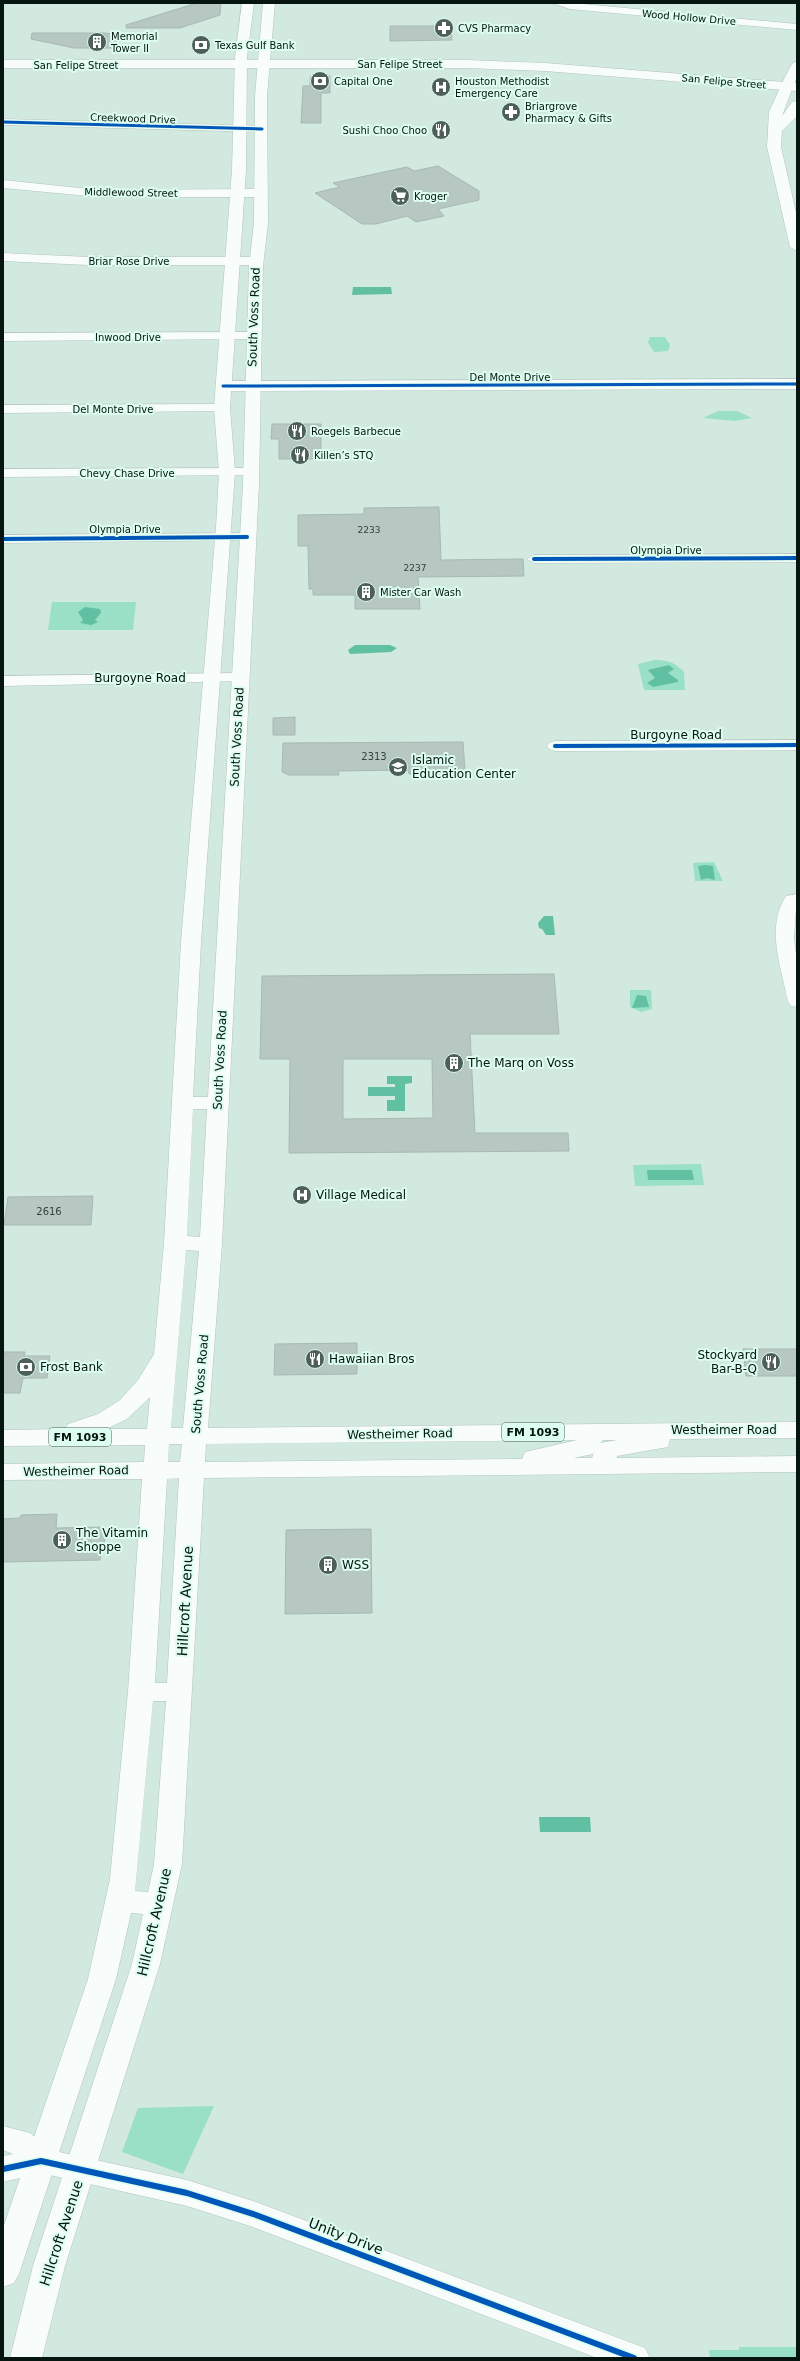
<svg xmlns="http://www.w3.org/2000/svg" width="800" height="2361" viewBox="0 0 800 2361" font-family="'DejaVu Sans',sans-serif">
<rect width="100%" height="100%" fill="#d2e9e0"/>
<g fill="#99e0c6">
<path d="M650,337H665L670,345L668,351L654,352L648,343Z"/>
<path d="M718,411H737L752,418L735,421L703,418Z"/>
<path d="M52,602H136L133,630H48Z"/>
<path d="M654,660C668,660 674,662 684,672L685,690H644L638,664Z"/>
<path d="M714,862L723,881H695L693,863Z"/>
<path d="M630,990H651L652,1009L641,1012L630,1007Z"/>
<path d="M701,1164L704,1185L635,1186L633,1165Z"/>
<path d="M214,2106L183,2174L122,2152L138,2108Z"/>
<path d="M739,2347H797V2358H710L709,2350H739Z"/>
</g>
<g fill="#62c0a2">
<path d="M353,287H391L392,294L352,295Z"/>
<path d="M85,607L100,609L101,613L95,620L98,622L91,625L80,623L83,620L78,612Z"/>
<path d="M355,645H390L397,648L391,652L350,654L348,650Z"/>
<path d="M669,665L674,669L668,673L678,680V682L653,687L647,683L655,678L648,670Z"/>
<path d="M705,865L713,866L715,880L707,878L701,880L698,866Z"/>
<path d="M544,916H553L555,935H546L542,929L539,928L538,923Z"/>
<path d="M637,995L646,996L649,1007L632,1008Z"/>
<path d="M387,1076H412V1083L405,1084V1111H387V1100H395V1096H368V1087H395V1084H387Z"/>
<path d="M647,1170H692L694,1180H648Z"/>
<path d="M539,1817H590L591,1832H540Z"/>
</g>
<g fill="#b6c8c1" stroke="#a7b9b2" fill-rule="evenodd">
<path d="M197,3H221L220,15L180,28H126V25Z"/>
<path d="M390,26H446L451,28L452,40L390,41Z"/>
<path d="M32,33H105L119,35L115,48H74L31,39Z"/>
<path d="M330,76V93H321V123H301L303,86H310V77Z"/>
<path d="M438,166L479,191V200L438,209L444,216L416,222L407,216L376,224H362L315,193L340,187L333,183L407,167L414,171Z"/>
<path d="M272,424H321V459H279V439H271Z"/>
<path d="M439,507L441,560L523,559L524,576L418,577L420,609H355V595H313V589H309L308,546H298V515L364,514V508Z"/>
<path d="M295,717V735H273V718Z"/>
<path d="M463,742L465,770L459,774H409L408,770L338,771L339,775H289L282,772L283,743Z"/>
<path d="M554,974L559,1034H470L475,1133H568L569,1151L289,1153L290,1059H260L262,976ZM343,1059H432L433,1118L343,1119Z"/>
<path d="M93,1196L91,1225H4L8,1197Z"/>
<path d="M357,1343V1374L274,1375L275,1344Z"/>
<path d="M743,1349H797V1376H746Z"/>
<path d="M3,1352H25L24,1356H50L47,1378H23L20,1393H3Z"/>
<path d="M57,1514L56,1528L105,1527L104,1550H101L100,1560L3,1562V1519L20,1518L21,1515Z"/>
<path d="M371,1529L372,1613L285,1614L286,1530Z"/>
</g>
<g fill="none" stroke-linecap="round" stroke-linejoin="round">
<defs>
<g id="minor">
<path d="M552,3H572L797,24V30L570,9Z"/>
<path d="M797,61L796,79L790,82L786,81L784,79L792,64Z"/>
<path d="M3,119L262,126L268,129L262,132L3,125Z"/>
<path d="M3,180L99,190L260,189L266,193L260,197H99L3,188Z"/>
<path d="M3,253L88,257H256L262,261L256,265H88L3,261Z"/>
<path d="M253,332L259,336L258,339L3,341V333Z"/>
<path d="M222,404L227,405L229,408L227,411L3,413V405Z"/>
<path d="M251,468L258,472L256,475L3,477V469Z"/>
<path d="M247,533L254,537L252,540L3,543V535Z"/>
<path d="M797,554V562L534,563L527,559L534,555Z"/>
<path d="M240,673L245,675L248,678L245,681L3,686V676Z"/>
<path d="M797,740V750L555,751L549,749L547,746L549,743L555,741Z"/>
<path d="M797,894L794,938L797,962V1007L791,1006L788,1002C782,970 765,927 786,896Z"/>
</g>
<g id="tertiary">
<path d="M790,75L796,79L782,116L792,102L797,101V116L782,131L781,147L797,217V251L790,247L767,147L769,112L784,79Z"/>
<path d="M797,379V389L223,391L215,386L223,381Z"/>
<path d="M3,2126L30,2133L50,2150L187,2180L256,2202L645,2348L650,2358H597L250,2226L187,2206L41,2173L3,2182V2156L13,2154L3,2150Z"/>
</g>
<path id="secondary" d="M3,60H467L545,63L797,83V91L545,71L467,68H3Z"/>
<path id="primary" d="M242,3H254L247,57L246,170L230,408L235,472L201,942L193,1097H208L243,484L249,266L254,223L255,96L263,3H275L267,96L268,223L263,266L259,484L222,1244L208,1428L797,1422V1438L670,1439L668,1447L617,1456V1458L797,1456V1472L204,1478L182,1864L160,1964L65,2266L42,2358H10L33,2266L132,1964L143,1914L131,1913L116,1979L19,2274L14,2283L3,2287V2228L88,1979L110,1879L128,1692L142,1479L3,1480V1464L144,1462L145,1445L3,1446V1430L65,1429L68,1424L98,1414L120,1400L138,1380L154,1354L164,1243L181,942L216,528L219,472L214,408L232,170L235,57ZM193,1109H207L200,1237L187,1236ZM186,1250L199,1251L183,1428H171ZM150,1397L147,1429H106L127,1419ZM577,1440L525,1452L522,1459L205,1462L206,1444ZM603,1440H617L600,1443ZM169,1444H182L180,1462H168ZM594,1452L592,1458H574L593,1454ZM179,1478L167,1683H155L167,1479ZM153,1701H166L154,1864L148,1892L135,1891Z"/>
</defs>
<use href="#minor" stroke="#b2c4bd" stroke-width="1"/>
<use href="#tertiary" stroke="#b2c4bd" stroke-width="1"/>
<use href="#secondary" stroke="#b2c4bd" stroke-width="1"/>
<use href="#primary" stroke="#b2c4bd" stroke-width="1"/>
<use href="#minor" fill="#f8fcfa" fill-rule="evenodd"/>
<use href="#tertiary" fill="#f8fcfa" fill-rule="evenodd"/>
<use href="#secondary" fill="#f8fcfa" fill-rule="evenodd"/>
<use href="#primary" fill="#f8fcfa" fill-rule="evenodd"/>
<defs>
<g id="cycleway-far2">
<path d="M3,122L262,129"/>
<path d="M223,386L797,384"/>
</g>
<g id="cycleway-far1">
<path d="M3,539L247,537"/>
<path d="M534,559L797,558"/>
<path d="M555,746L797,745"/>
</g>
<path id="cycleway" d="M3,2169L41,2161L187,2193L256,2215L634,2358"/>
</defs>
<use href="#cycleway-far2" stroke="#dcfdef" stroke-width="4.5"/>
<use href="#cycleway-far1" stroke="#dcfdef" stroke-width="6"/>
<use href="#cycleway" stroke="#dcfdef" stroke-width="9"/>
<use href="#cycleway-far2" stroke="#0057b8" stroke-width="3"/>
<use href="#cycleway-far1" stroke="#0057b8" stroke-width="4"/>
<use href="#cycleway" stroke="#0057b8" stroke-width="6"/>
</g>
<defs>
<symbol id="pharmacy-disc" viewBox="-11 -11 22 22"><circle r="9.5" fill="#4d5f58" stroke="#dcfdef"/><path d="M-2-6h4v4h4v4h-4v4h-4v-4h-4v-4h4Z" fill="#fff"/></symbol>
<symbol id="building-disc" viewBox="-11 -11 22 22"><circle r="9.5" fill="#4d5f58" stroke="#dcfdef"/><path d="M-4-6H4V6H1V3H-1V6H-4ZM-2.5-4.3h1.7v1.8h-1.7ZM.8-4.3h1.7v1.8H.8ZM-2.5-1h1.7V.8h-1.7ZM.8-1h1.7V.8H.8Z" fill="#fff"/></symbol>
<symbol id="bank-disc" viewBox="-11 -11 22 22"><circle r="9.5" fill="#4d5f58" stroke="#dcfdef"/><path d="M-6-4H6V4H-6ZM0-2.3a2.3 2.3 0 1 0 0 4.6a2.3 2.3 0 1 0 0-4.6Z" fill="#fff"/></symbol>
<symbol id="hospital-disc" viewBox="-11 -11 22 22"><circle r="9.5" fill="#4d5f58" stroke="#dcfdef"/><path d="M-5-5h3v3.5h4V-5h3V5h-3V1.5h-4V5h-3Z" fill="#fff"/></symbol>
<symbol id="restaurant-disc" viewBox="-11 -11 22 22"><circle r="9.5" fill="#4d5f58" stroke="#dcfdef"/><path d="M-5-6h1v4h1v-4h1v4h1v-4h1v5L-1.5 .5V6h-2V.5L-5-1ZM5-6V6H3V1.5H1.5Q1.5-4 5-6Z" fill="#fff"/></symbol>
<symbol id="supermarket-disc" viewBox="-11 -11 22 22"><circle r="9.5" fill="#4d5f58" stroke="#dcfdef"/><path d="M-6-5.5h2.5l.6 2H6L4.5 2H-2.5L-4.4-4H-6ZM-1.5 3.2a1.3 1.3 0 1 0 .1 0ZM3 3.2a1.3 1.3 0 1 0 .1 0Z" fill="#fff"/></symbol>
<symbol id="school-disc" viewBox="-11 -11 22 22"><circle r="9.5" fill="#4d5f58" stroke="#dcfdef"/><path d="M0-5L7-2L0 1L-7-2ZM-4 1L0 2.5L4 1V4Q0 6-4 4Z" fill="#fff"/></symbol>
</defs>
<g fill-rule="evenodd">
<use href="#pharmacy-disc" x="433" y="17" width="22" height="22"/>
<use href="#building-disc" x="86" y="31" width="22" height="22"/>
<use href="#bank-disc" x="190" y="34" width="22" height="22"/>
<use href="#bank-disc" x="309" y="70" width="22" height="22"/>
<use href="#hospital-disc" x="430" y="76" width="22" height="22"/>
<use href="#pharmacy-disc" x="500" y="101" width="22" height="22"/>
<use href="#restaurant-disc" x="430" y="119" width="22" height="22"/>
<use href="#supermarket-disc" x="389" y="185" width="22" height="22"/>
<use href="#restaurant-disc" x="286" y="420" width="22" height="22"/>
<use href="#restaurant-disc" x="289" y="444" width="22" height="22"/>
<use href="#building-disc" x="355" y="581" width="22" height="22"/>
<use href="#school-disc" x="387" y="756" width="22" height="22"/>
<use href="#building-disc" x="443" y="1052" width="22" height="22"/>
<use href="#hospital-disc" x="291" y="1184" width="22" height="22"/>
<use href="#restaurant-disc" x="304" y="1348" width="22" height="22"/>
<use href="#restaurant-disc" x="760" y="1351" width="22" height="22"/>
<use href="#bank-disc" x="15" y="1356" width="22" height="22"/>
<use href="#building-disc" x="51" y="1529" width="22" height="22"/>
<use href="#building-disc" x="317" y="1554" width="22" height="22"/>
</g>
<g text-anchor="middle" stroke-width="4" stroke-linejoin="round" paint-order="stroke">
<g font-size="9" fill="#32423c">
<text x="369" y="533">2233</text>
<text x="415" y="571">2237</text>
</g>
<g font-size="10" fill="#06150f" stroke="#dcfdef">
<text transform="translate(689 17) rotate(5)" y="4">Wood Hollow Drive</text>
<text x="400" y="68">San Felipe Street</text>
<text x="76" y="69">San Felipe Street</text>
<text transform="translate(724 81) rotate(5)" y="4">San Felipe Street</text>
<text transform="translate(133 118) rotate(2)" y="4">Creekwood Drive</text>
<text transform="translate(131 192) rotate(1)" y="4">Middlewood Street</text>
<text x="129" y="265">Briar Rose Drive</text>
<text x="128" y="341">Inwood Drive</text>
<text x="510" y="381">Del Monte Drive</text>
<text x="113" y="413">Del Monte Drive</text>
<text x="127" y="477">Chevy Chase Drive</text>
<text x="125" y="533">Olympia Drive</text>
<text x="666" y="554">Olympia Drive</text>
</g>
<g font-size="10" fill="#06150f" stroke="#dcfdef" text-anchor="start">
<text x="458" y="32">CVS Pharmacy</text>
<text x="111" y="40">Memorial<tspan x="111" dy="12">Tower II</tspan></text>
<text x="215" y="49">Texas Gulf Bank</text>
<text x="334" y="85">Capital One</text>
<text x="455" y="85">Houston Methodist<tspan x="455" dy="12">Emergency Care</tspan></text>
<text x="525" y="110">Briargrove<tspan x="525" dy="12">Pharmacy &amp; Gifts</tspan></text>
<text x="427" y="134" text-anchor="end">Sushi Choo Choo</text>
<text x="414" y="200">Kroger</text>
<text x="311" y="435">Roegels Barbecue</text>
<text x="314" y="459">Killen’s STQ</text>
<text x="380" y="596">Mister Car Wash</text>
</g>
<g font-size="10" fill="#32423c">
<text x="374" y="760">2313</text>
<text x="49" y="1215">2616</text>
</g>
<g fill="#dcfdef" stroke="#465b52" stroke-width="1">
<rect x="502" y="1423" width="62" height="18" rx="3"/>
<rect x="49" y="1428" width="62" height="18" rx="3"/>
</g>
<g font-size="11" font-weight="bold" fill="#06150f">
<text x="533" y="1436">FM 1093</text>
<text x="80" y="1441">FM 1093</text>
</g>
<g font-size="12" fill="#06150f" stroke="#dcfdef">
<text transform="translate(254 317) rotate(-88)" y="4">South Voss Road</text>
<text x="140" y="682">Burgoyne Road</text>
<text x="676" y="739">Burgoyne Road</text>
<text transform="translate(237 737) rotate(-87)" y="4">South Voss Road</text>
<text transform="translate(220 1060) rotate(-87)" y="4">South Voss Road</text>
<text transform="translate(200 1384) rotate(-85)" y="4">South Voss Road</text>
<text x="724" y="1434">Westheimer Road</text>
<text transform="translate(400 1434) rotate(-1)" y="4">Westheimer Road</text>
<text transform="translate(76 1471) rotate(-1)" y="4">Westheimer Road</text>
</g>
<g font-size="12" fill="#06150f" stroke="#dcfdef" text-anchor="start">
<text x="412" y="764">Islamic<tspan x="412" dy="14">Education Center</tspan></text>
<text x="468" y="1067">The Marq on Voss</text>
<text x="316" y="1199">Village Medical</text>
<text x="757" y="1359" text-anchor="end">Stockyard<tspan x="757" dy="14">Bar-B-Q</tspan></text>
<text x="329" y="1363">Hawaiian Bros</text>
<text x="40" y="1371">Frost Bank</text>
<text x="76" y="1537">The Vitamin<tspan x="76" dy="14">Shoppe</tspan></text>
<text x="342" y="1569">WSS</text>
</g>
<g font-size="14" fill="#06150f" stroke="#dcfdef">
<text transform="translate(185 1601) rotate(-87)" y="5">Hillcroft Avenue</text>
<text transform="translate(154 1922) rotate(-77)" y="5">Hillcroft Avenue</text>
<text transform="translate(61 2233) rotate(-72)" y="5">Hillcroft Avenue</text>
<text transform="translate(346 2236) rotate(21)" y="5">Unity Drive</text>
</g>
</g>
<rect width="800" height="2361" fill="none" stroke="#06150f" stroke-width="8"/>
</svg>
